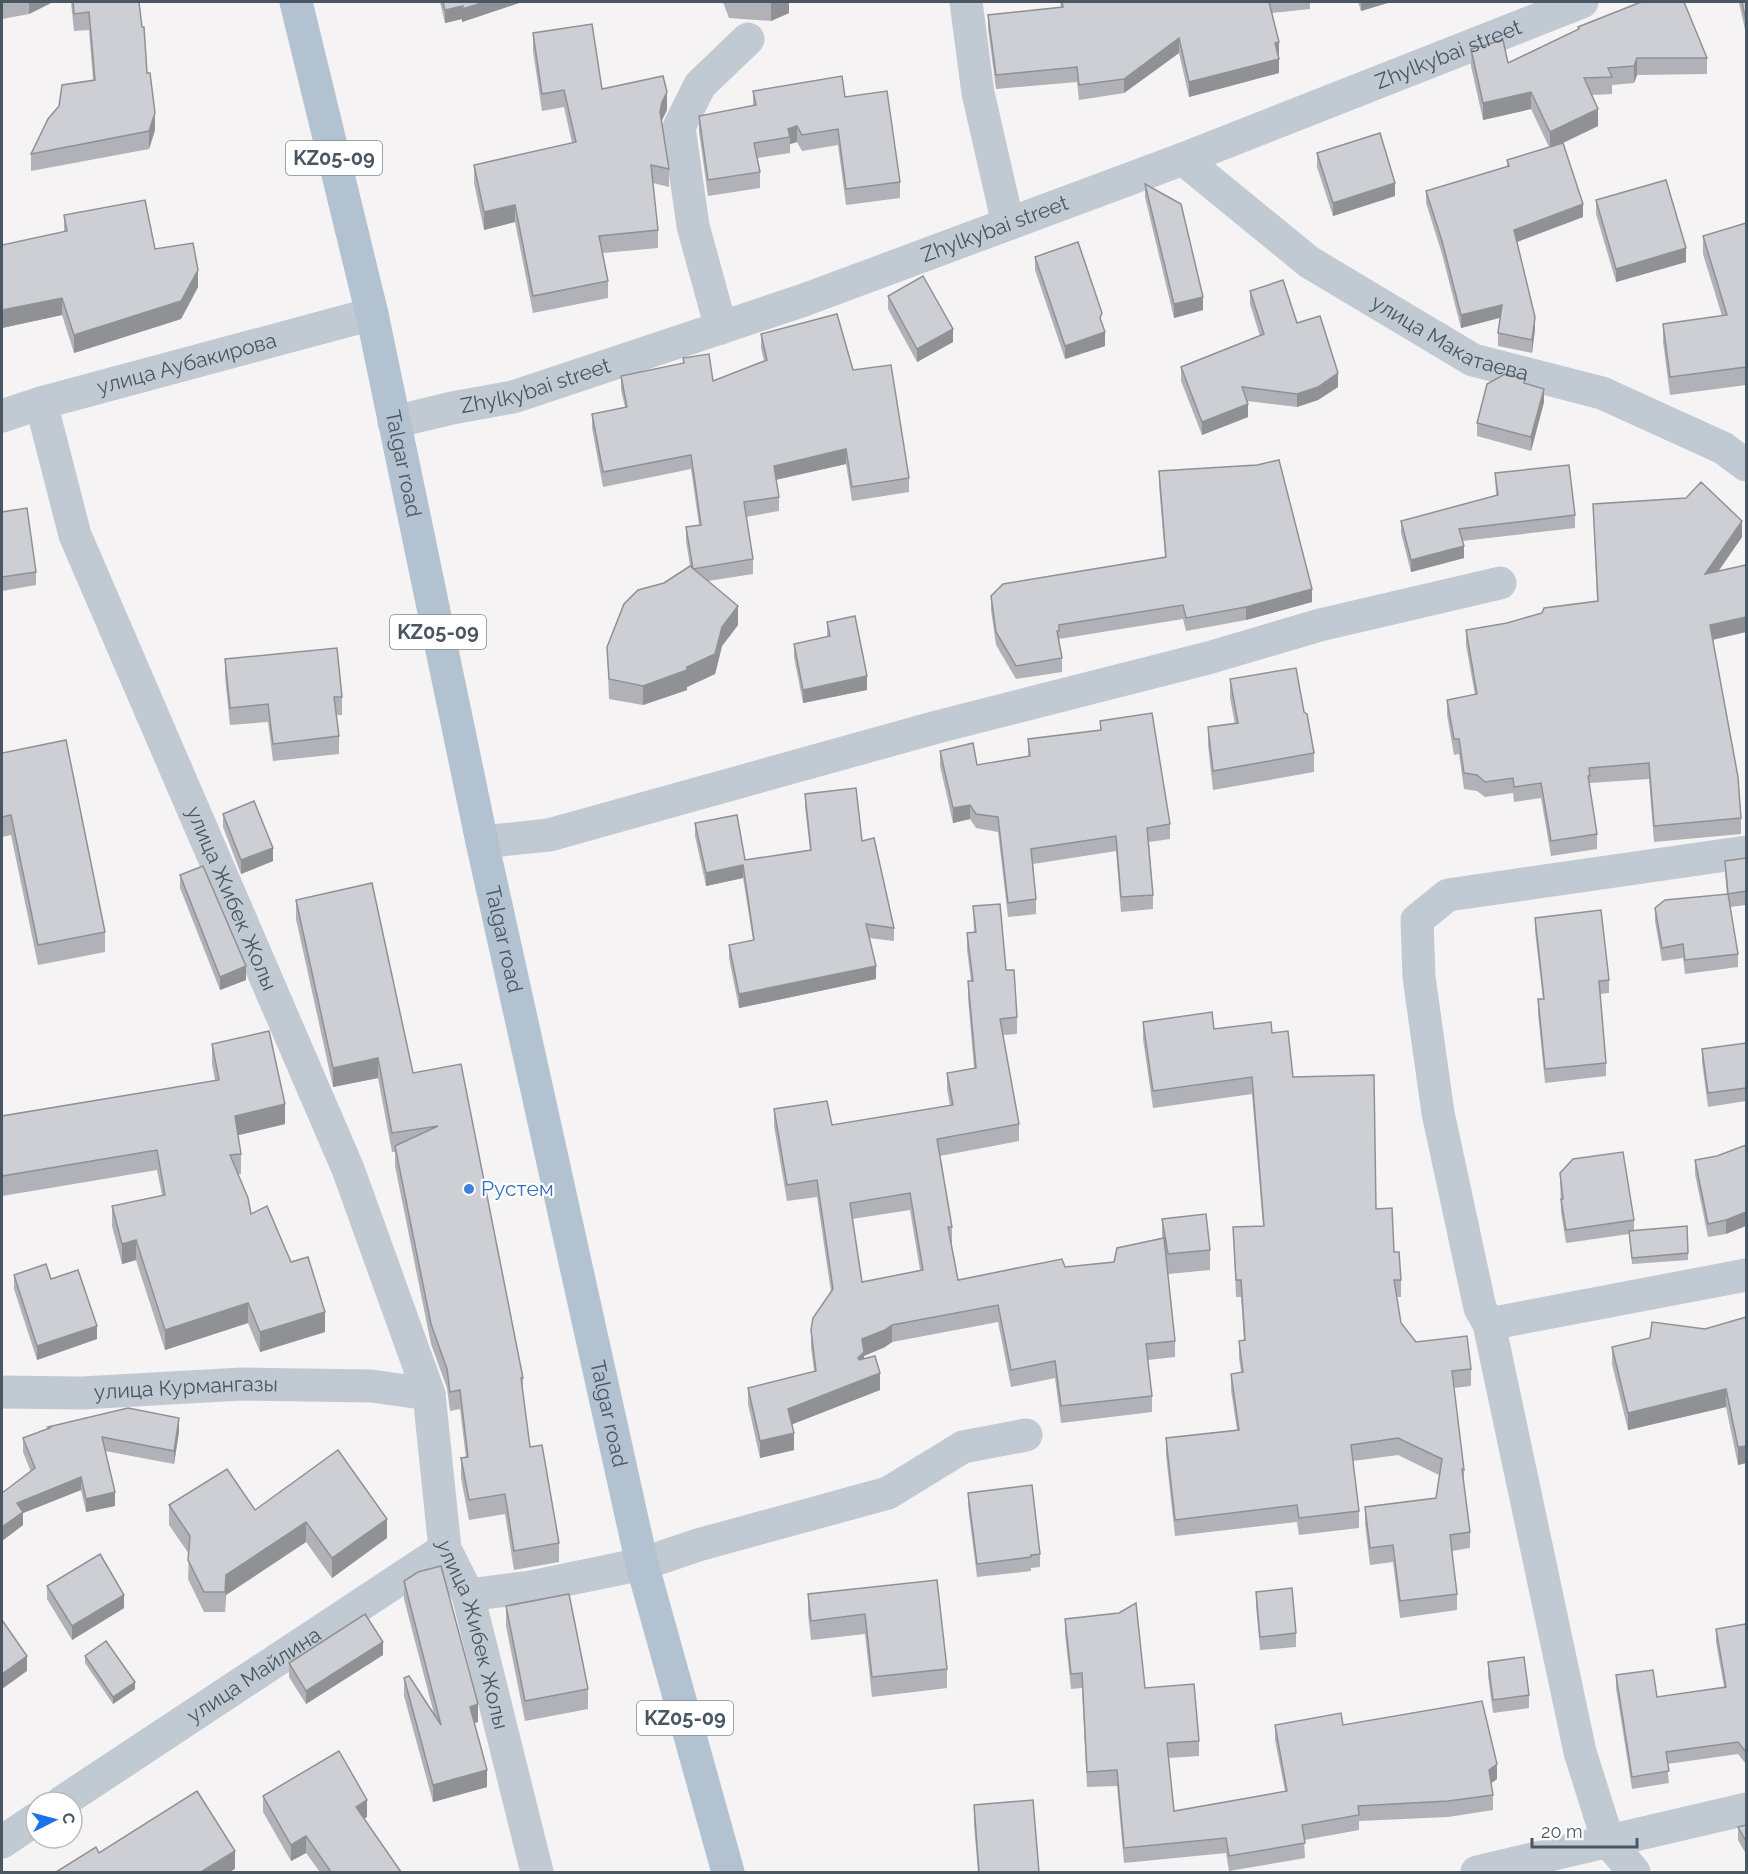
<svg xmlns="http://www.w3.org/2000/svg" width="1748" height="1874" viewBox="0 0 1748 1874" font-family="Raleway,sans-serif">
<rect width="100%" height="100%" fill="#f5f3f3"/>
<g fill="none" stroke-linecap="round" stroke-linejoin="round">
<g stroke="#c1cad2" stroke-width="33">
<path d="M966,2L978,93L1008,224"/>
<path id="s1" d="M1183,159L1309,262L1473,360L1602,393L1723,448L1746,465"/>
<path d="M721,328L693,226L679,127L700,85L748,39"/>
<path id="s2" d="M41,403L75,535L348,1169L429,1394L445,1549L468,1595L537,1872"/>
<path id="s3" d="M2,416L41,403L372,314"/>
<path d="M482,842L549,835L937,727L1208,658L1320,625L1500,583"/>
<path d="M1489,1324L1746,1275"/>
<path id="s4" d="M2,1392L82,1393L242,1384L371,1386L429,1394"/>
<path d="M468,1595L531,1587L642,1564L698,1545L888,1493L963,1447L1026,1435"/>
<path id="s5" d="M62,1802L445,1549"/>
<path d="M2,1842L36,1819"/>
<path d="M1477,1872L1746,1809"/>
<path d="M1634,1872L1608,1841L1580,1752L1489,1324L1480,1308L1438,1113L1419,977L1417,920L1448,895L1746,852"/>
</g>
<path stroke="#c1cad2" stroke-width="33" id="s6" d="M394,422L452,408L513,397L804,300L1183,159L1582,2"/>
<path stroke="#b3c2d1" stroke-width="33" id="s7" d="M296,2L372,314L482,842L642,1564L728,1872"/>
</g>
<g fill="#b0b2b7" fill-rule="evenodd">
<path d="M2,2H53L29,14L2,19Z"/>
<path d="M71,2H139L147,73L155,130L149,149L31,171V154L93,80L89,30L74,31Z"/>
<path d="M440,2H522L462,22V19L445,23Z"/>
<path d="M723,2H789V13L771,21L729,18Z"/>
<path d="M1060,2H1310V9L1272,13L1279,56V73L1189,97L1179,53L1124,93L1079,100L1077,82L996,89L988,29V15L1061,8Z"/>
<path d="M1358,2H1391L1361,11Z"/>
<path d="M1739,2H1746V34L1739,3Z"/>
<path d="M1578,27L1707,58V74L1637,75L1634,83L1612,85V94L1592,95L1598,126L1563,143L1583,217L1517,242L1535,329L1532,353L1498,346V333L1500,318L1461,328L1442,254L1426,203V191L1507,167V160L1549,147L1531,109L1483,120L1471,66V49L1508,63L1578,29Z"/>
<path d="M533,33L602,89L667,110L662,121L669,169V187L653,183L658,230V248L603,253L608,281V298L533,313L515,222L484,230L474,183V165L572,143L564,107L542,111L533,51Z"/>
<path d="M753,91L845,97L900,182V198L846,205L838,145L802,151L797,142L790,144V153L757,158L760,172V188L708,196L699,132V116L753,106Z"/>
<path d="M1317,153L1395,196L1333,216L1317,167Z"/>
<path d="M1145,184L1203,310L1174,318L1145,197Z"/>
<path d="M1596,200L1686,262L1616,282L1596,214Z"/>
<path d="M64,215L155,249L198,287L181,319L74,353L62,315L2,328V245L64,232Z"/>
<path d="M1746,223V385L1670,395L1663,342V324L1722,316L1703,254V236Z"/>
<path d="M1035,257L1102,325L1105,346L1065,359L1035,270Z"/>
<path d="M1250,291L1297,323L1338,387L1318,400L1297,407L1247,401L1248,417L1202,435L1181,381V367L1260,336L1250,304Z"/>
<path d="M888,296L953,342L917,362L888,309Z"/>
<path d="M761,334L853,370L909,478V492L852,501L846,464L776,480L779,497V511L746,517L753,559V574L708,581L738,625L722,646L715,674L687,687V690L643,705L609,699L607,647L664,583L690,566L686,541V527L699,525L691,469L603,487L592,428V414L625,407L621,390V376L683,364V358L713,381L764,361L761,348Z"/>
<path d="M1525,383L1544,402L1531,451L1477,436V423Z"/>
<path d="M1159,471L1312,602L1246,620L1186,631L1183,619L1059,639L1062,658V672L1016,679L996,645L991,610V596L1165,557L1159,485Z"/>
<path d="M1495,473L1575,515V528L1462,541L1464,558L1411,572L1401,533V521L1496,495Z"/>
<path d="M1593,504L1742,537L1718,572L1746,565V632L1713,640L1741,818V834L1654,842L1649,779L1590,783V790L1597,834V849L1551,856L1541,798L1514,802L1513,793L1485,797L1477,791L1464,789L1459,754L1454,755L1447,715V700L1475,695L1466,645V630L1507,623L1597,601Z"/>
<path d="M2,512L36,572V585L2,591Z"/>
<path d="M827,622L867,690L803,703L794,657V644L827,637Z"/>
<path d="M225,659L342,697V715H336L339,736V754L273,761L268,722L230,725L225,677Z"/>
<path d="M1230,679L1304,712L1314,753V772L1213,790L1208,745V727L1235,724L1230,698Z"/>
<path d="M1100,721L1170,824V839L1149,842L1153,895V909L1121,912L1116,851L1033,864L1036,899V914L1008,917L998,832L976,828L970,819L953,823L940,766V751L977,765L1028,757V739L1100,730Z"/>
<path d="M2,753L105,932V952L38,965L11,835L2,837Z"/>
<path d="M805,794L862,841L894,928V941L869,938L876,979L739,1008L729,958V945L753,940L743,878L706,886L695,836V823L745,860L810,850L805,807Z"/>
<path d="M223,814L273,861L241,874L223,827Z"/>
<path d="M1746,858V905L1730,907L1738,954V967L1685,974L1683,958L1662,961L1655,921V908L1727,894L1725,874V861Z"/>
<path d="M180,875L246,980L220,990L180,888Z"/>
<path d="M296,900L413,1073L461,1064L523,1378V1394L530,1447L559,1543V1562L514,1570L505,1514L469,1520L461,1478V1458H466L460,1409L450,1411L447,1388L431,1344L395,1166V1152H392L378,1078L333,1087L296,919Z"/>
<path d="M973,906L1006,970L1017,1017V1034L1003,1035L1019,1124V1141L940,1156L952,1227V1243L951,1244L958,1280L1114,1262L1162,1239V1219L1210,1250V1270L1168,1274L1175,1341V1357L1148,1360L1152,1396V1412L1061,1423L1055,1378L1011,1387L998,1322L892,1342L885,1347L864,1356V1359L880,1390L792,1424L794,1450L760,1458L748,1404V1388L814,1371L811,1347V1330L831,1292L817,1197L787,1201L774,1126V1109L832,1125L950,1106L947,1089V1073L974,1068L968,998V981H971L967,950V933L974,932ZM910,1210L920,1270L862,1282L852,1219Z"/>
<path d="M1535,918L1609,980V993L1600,994L1606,1063V1076L1545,1083L1538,1013V999H1543L1535,931Z"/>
<path d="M1143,1022L1214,1029L1272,1033L1293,1077L1376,1209L1394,1252L1401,1280V1297H1397L1401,1323L1416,1342L1471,1369V1386L1454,1388L1464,1470V1483L1470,1532V1548L1452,1551L1457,1594V1610L1400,1618L1393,1562L1370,1565L1365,1524V1507L1436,1498L1439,1475L1398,1455L1353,1461L1359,1511V1528L1299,1535L1297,1522L1175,1536L1166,1455V1438L1237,1430L1231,1390V1374L1241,1372L1239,1358V1341L1244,1340L1241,1297H1236L1233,1227L1263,1226L1252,1094L1153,1108L1143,1039Z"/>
<path d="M1746,1043V1101L1708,1107L1702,1062V1049Z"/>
<path d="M212,1044L285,1124L238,1135L241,1154V1174H238L251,1214L291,1262L325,1332L260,1352L248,1323L165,1350L136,1260L122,1264L112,1226V1206L162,1195L157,1170L2,1196V1116L215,1080L212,1064Z"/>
<path d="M1746,1145L1726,1234L1708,1237L1695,1174V1160L1717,1156Z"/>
<path d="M1560,1173L1634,1220V1231L1688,1253V1260L1632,1264L1629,1234L1566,1243L1561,1212Z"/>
<path d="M14,1275L51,1279L97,1339L37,1360L14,1289Z"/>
<path d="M1746,1317V1463L1738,1465L1726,1407L1628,1430L1612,1364V1347L1705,1329Z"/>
<path d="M48,1427L179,1431L174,1464L105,1451L115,1506L86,1512L81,1490L23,1513V1525L2,1541L31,1472L23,1452V1438L48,1428Z"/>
<path d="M968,1493L1040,1554V1567L1031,1568V1571L977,1577L968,1506Z"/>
<path d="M169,1505L255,1510L387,1538L332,1578L306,1542L226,1595L225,1612H204L188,1579L189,1554L169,1525Z"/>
<path d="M937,1580L947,1669V1688L872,1697L865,1634L811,1640L808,1614V1594Z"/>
<path d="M404,1581L478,1722L474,1723L487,1787L433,1802L404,1696V1678L434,1714L404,1599Z"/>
<path d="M47,1586L124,1608L72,1640L47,1599Z"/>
<path d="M1256,1592L1296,1633V1647L1260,1650L1256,1606Z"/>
<path d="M506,1606L588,1689V1709L525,1721L506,1626Z"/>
<path d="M1065,1619L1145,1688L1199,1741V1756L1168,1758L1174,1811L1285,1791L1275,1740V1725H1343L1497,1779L1491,1783L1493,1795V1810L1448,1817L1359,1821V1830L1304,1840L1305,1858L1229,1871L1226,1853L1124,1863L1117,1786L1087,1787L1082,1688L1071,1689L1065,1634Z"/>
<path d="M1746,1624V1764L1738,1754L1667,1764L1669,1783L1632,1789L1616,1688V1675L1657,1697L1724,1687L1716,1642V1629Z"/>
<path d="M383,1655L306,1704L289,1677V1663Z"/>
<path d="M85,1656L135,1689L113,1704L85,1663Z"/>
<path d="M1488,1662L1529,1695V1708L1493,1713L1488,1676Z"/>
<path d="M263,1796L367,1817L364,1819L401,1872H320L306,1853L291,1861L263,1812Z"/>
<path d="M974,1805L1039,1872H978L974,1825Z"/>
<path d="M1746,1825V1854L1738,1840V1827Z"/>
</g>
<g fill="#909195">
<path d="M29,2H53L29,14Z"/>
<path d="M485,2H522L462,22V19L445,23V10Z"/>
<path d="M771,2H789V13L771,21Z"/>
<path d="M1361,2H1391L1361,11Z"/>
<path d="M1179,38V53L1124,93V79Z"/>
<path d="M1279,42V56L1275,57V43Z"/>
<path d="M1637,58V75L1634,83V66Z"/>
<path d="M1279,59V73L1189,97V82Z"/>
<path d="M667,92V110L662,119L660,130V112L662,102Z"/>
<path d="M1531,92V109L1483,120V103Z"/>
<path d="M1598,109V126L1550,149V132Z"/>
<path d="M155,113V130L149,149V131Z"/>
<path d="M797,126V142L790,144V137L788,129Z"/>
<path d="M1395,183V196L1333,216V203Z"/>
<path d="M1583,204V217L1514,243V230Z"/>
<path d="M515,205V222L484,230V212Z"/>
<path d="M1686,248V262L1616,282V269Z"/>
<path d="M198,270V287L181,319L74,353V335Z"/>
<path d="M1203,297V310L1174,318V304Z"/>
<path d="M62,298V315L2,328V310Z"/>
<path d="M1502,305V317L1461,328V315Z"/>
<path d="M1535,317V329L1532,353V340Z"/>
<path d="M953,329V342L917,362V349Z"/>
<path d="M1105,332V346L1065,359V346Z"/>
<path d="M1338,373V387L1318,400L1297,407V394Z"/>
<path d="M1544,389V402L1531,451V437Z"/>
<path d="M1248,404V417L1202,435V422Z"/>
<path d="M846,449V464L774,480V466Z"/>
<path d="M1742,521V537L1705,590V574Z"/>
<path d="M1464,546V558L1411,572V560Z"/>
<path d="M1312,589V602L1246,620V607Z"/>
<path d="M738,606V625L722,646L715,674L687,687V690L643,705V686L722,627Z"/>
<path d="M1746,617V632L1710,640V625Z"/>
<path d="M867,676V690L803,703V690Z"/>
<path d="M970,805V819L953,823V808Z"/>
<path d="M273,848V861L241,874V860Z"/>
<path d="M743,865V878L706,886V873Z"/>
<path d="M246,966V980L220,990V977Z"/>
<path d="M876,966V979L739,1008V994Z"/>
<path d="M378,1058V1078L333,1087V1068Z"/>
<path d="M285,1104V1124L235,1136V1116Z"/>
<path d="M1746,1212V1226L1726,1234V1220Z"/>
<path d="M136,1240V1260L122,1264V1244Z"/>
<path d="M248,1303V1323L165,1350V1330Z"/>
<path d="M325,1312V1332L260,1352V1332Z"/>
<path d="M892,1325V1342L885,1347L864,1356V1369L858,1358L862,1339Z"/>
<path d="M97,1326V1339L37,1360V1346Z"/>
<path d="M880,1373V1390L788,1426V1409Z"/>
<path d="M1726,1389V1407L1628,1430V1413Z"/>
<path d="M179,1418V1431L174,1464V1451Z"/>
<path d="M794,1433V1450L760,1458V1441Z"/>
<path d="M1746,1446V1463L1738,1465V1447Z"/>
<path d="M81,1477V1490L23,1513V1525L2,1541V1527L17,1503Z"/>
<path d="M115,1492V1506L86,1512V1499Z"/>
<path d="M387,1519V1538L332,1578V1558Z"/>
<path d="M306,1522V1542L226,1595L225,1612L226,1575Z"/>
<path d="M124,1595V1608L72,1640V1626Z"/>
<path d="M383,1642V1655L306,1704V1691Z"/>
<path d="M27,1656V1671L2,1689V1674Z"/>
<path d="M135,1682V1689L113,1704V1697Z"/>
<path d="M478,1704V1722L470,1724V1707Z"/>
<path d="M1497,1764V1779L1489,1785V1770Z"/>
<path d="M487,1770V1787L433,1802V1785Z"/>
<path d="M367,1800V1817L356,1823V1807Z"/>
<path d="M306,1836V1853L291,1861V1845Z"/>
<path d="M235,1851V1869L229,1872H201Z"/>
</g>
<g fill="#cdcfd5" stroke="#909195" stroke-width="1.5" fill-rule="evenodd">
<path d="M73,2H139L142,27H144L147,73H150L155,113L149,131L31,154L48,119L59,106L62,85L95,80L89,12L74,14Z"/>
<path d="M443,2H485L462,9L463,6L445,10Z"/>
<path d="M1062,2H1269L1279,42L1275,43L1279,59L1189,82L1179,38L1124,79L1079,85L1077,67L996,75L988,15L1063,7Z"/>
<path d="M1641,2H1684L1707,58H1637L1634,66L1608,68L1612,77L1584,78L1598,109L1550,132L1531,92L1483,103L1471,49L1503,40L1508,63L1579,29L1578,27Z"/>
<path d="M1742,2H1746V21Z"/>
<path d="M592,24L602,89L663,76L667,92L662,102L660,112L669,169L651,165L658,230L599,236L608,281L533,296L515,205L484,212L474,165L576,142L564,90L542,94L533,33Z"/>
<path d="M842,76L845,97L887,91L900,182L846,189L838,129L802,135L797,126L788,129L790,137L754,143L760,172L708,180L699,116L756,105L753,91Z"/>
<path d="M1380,133L1395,183L1333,203L1317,153Z"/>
<path d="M1563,143L1583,204L1514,230L1535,317L1532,340L1498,333L1502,305L1461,315L1442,241L1426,191L1509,166L1507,160Z"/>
<path d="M1666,180L1686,248L1616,269L1596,200Z"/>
<path d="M1145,184L1181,204L1203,297L1174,304Z"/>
<path d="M145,200L155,249L193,243L198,270L181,301L74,335L62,298L2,310V245L67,231L64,215Z"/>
<path d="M1746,223V367L1670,377L1663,324L1727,315L1703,236Z"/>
<path d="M1078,242L1102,313L1100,318L1105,332L1065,346L1035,257Z"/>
<path d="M923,276L953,329L917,349L888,296Z"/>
<path d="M1283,280L1297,323L1320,316L1338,373L1318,387L1297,394L1242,387L1248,404L1202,422L1181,367L1264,334L1250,291Z"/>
<path d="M837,314L853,370L891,365L909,478L852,487L846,449L774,466L779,497L744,502L753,559L693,569L686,527L701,525L691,455L603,472L592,414L627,407L621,376L684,363L683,358L709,354L713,381L767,360L761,334Z"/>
<path d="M1505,374L1525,379L1524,383L1544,389L1531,437L1477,423L1487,384Z"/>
<path d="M1279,460L1312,589L1246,607L1186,618L1183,605L1059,625V631H1057L1062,658L1016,666L996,632L991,596L1003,584L1166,557L1159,471L1257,465Z"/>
<path d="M1569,465L1575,515L1459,529L1464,546L1411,560L1401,521L1498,495L1495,473Z"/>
<path d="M1701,482L1742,521L1705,574L1746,565V617L1710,625L1738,777L1741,818L1654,826L1649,763L1589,768L1590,776H1588L1597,834L1551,841L1541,783L1514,787L1513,778L1485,782L1477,775L1464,773L1459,739H1454L1447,700L1477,694L1466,630L1507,623L1542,613L1544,608L1598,601L1593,504L1686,498Z"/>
<path d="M27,508L36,572L2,577V512Z"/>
<path d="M690,566L738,606L722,627L715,654L687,667V670L643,686L609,679L607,647L624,604L638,590L664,583Z"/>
<path d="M855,616L867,676L803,690L794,644L830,636L827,622Z"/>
<path d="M337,648L342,697H334L339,736L273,744L268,704L230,708L225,659Z"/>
<path d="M1296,668L1304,712L1307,714L1314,753L1213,771L1208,727L1238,723L1230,679Z"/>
<path d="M1152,713L1170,824L1147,828L1153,895L1121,897L1116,836L1031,849L1036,899L1008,903L998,817L976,814L970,805L953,808L940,751L973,743L977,765L1030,756L1028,739L1101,730L1100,721Z"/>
<path d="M66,740L105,932L38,945L11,815L2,817V753Z"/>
<path d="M856,788L862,841L874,838L894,928L866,924L876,966L739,994L729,945L754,940L743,865L706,873L695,823L737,815L745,860L811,850L805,794Z"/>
<path d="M254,801L273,848L241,860L223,814Z"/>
<path d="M1746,858V891L1728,894L1725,861Z"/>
<path d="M203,866L246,966L220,977L180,875Z"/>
<path d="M372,883L413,1073L461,1064L523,1378H521L530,1447L542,1445L559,1543L514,1551L505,1494L469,1500L461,1458L468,1457L460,1390L450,1392L447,1369L431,1324L395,1146L438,1126L392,1133L378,1058L333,1068L296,900Z"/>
<path d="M1728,894L1738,954L1685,960L1683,944L1662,948L1655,908L1665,900Z"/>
<path d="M1000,904L1006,970H1014L1017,1017L1000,1019L1019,1124L937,1139L952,1227H948L958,1280L1062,1259L1065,1267L1114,1262L1117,1248L1164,1238L1175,1341L1146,1344L1152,1396L1061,1406L1055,1361L1011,1370L998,1305L892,1325L885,1330L862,1339L864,1352L858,1358L859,1360L875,1356L880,1373L788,1409L794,1433L760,1441L748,1388L816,1371L811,1330L813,1318L833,1289L817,1180L787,1185L774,1109L827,1101L832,1125L953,1105L947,1073L976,1068L968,981H973L967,933L976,932L973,906ZM910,1193L923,1270L862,1282L850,1203Z"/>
<path d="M1601,910L1609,980L1599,981L1606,1063L1545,1069L1538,999H1544L1535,918Z"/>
<path d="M1212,1012L1214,1029L1271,1022L1272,1033L1288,1031L1293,1077L1374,1075L1376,1209L1392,1208L1394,1252H1399L1401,1280H1394L1401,1323L1416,1342L1467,1336L1471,1369L1452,1371L1464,1470L1462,1469L1470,1532L1450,1535L1457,1594L1400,1601L1393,1545L1370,1548L1365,1507L1436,1498L1442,1459L1398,1438L1351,1445L1359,1511L1299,1518L1297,1505L1175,1520L1166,1438L1239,1430L1231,1374L1243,1372L1239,1341L1245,1340L1241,1280H1236L1233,1227L1264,1226L1252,1077L1153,1091L1143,1022Z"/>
<path d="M269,1031L285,1104L235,1116L241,1154L230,1155L248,1198L251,1214L267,1206L291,1262L308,1257L325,1312L260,1332L248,1303L165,1330L136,1240L122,1244L112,1206L165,1195L157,1150L2,1176V1116L219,1080L212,1044Z"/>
<path d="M1746,1043V1088L1708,1093L1702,1049Z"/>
<path d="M1746,1145V1212L1726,1220L1708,1224L1695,1160L1717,1156Z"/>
<path d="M1623,1152L1634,1220L1566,1230L1561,1199H1563L1560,1173L1573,1159Z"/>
<path d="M1206,1214L1210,1250L1168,1254L1162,1219Z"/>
<path d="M1687,1226L1688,1253L1632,1258L1629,1231Z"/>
<path d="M46,1264L51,1279L78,1270L97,1326L37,1346L14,1275Z"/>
<path d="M1746,1317V1446L1738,1447L1726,1389L1628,1413L1612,1347L1650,1338L1652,1322L1705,1329Z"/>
<path d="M128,1408L179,1418L174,1451L102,1437L115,1492L86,1499L81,1477L17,1503L23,1512L2,1527V1493L35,1468L23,1438L50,1428L48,1427Z"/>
<path d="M338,1450L387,1519L332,1558L306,1522L226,1575L225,1592H204L188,1560L190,1536L169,1505L227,1469L255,1510Z"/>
<path d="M1032,1485L1040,1554L1031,1555V1557L977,1564L968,1493Z"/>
<path d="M100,1554L124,1595L72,1626L47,1586Z"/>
<path d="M441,1566L478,1704L470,1707L487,1770L433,1785L404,1678L409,1676L441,1725L404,1581L418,1572Z"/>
<path d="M937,1580L947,1669L872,1677L865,1614L811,1621L808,1594Z"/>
<path d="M1292,1588L1296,1633L1260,1637L1256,1592Z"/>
<path d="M569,1594L588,1689L525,1701L506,1606Z"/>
<path d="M1136,1603L1145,1688L1194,1684L1199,1741L1167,1743L1174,1811L1287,1791L1275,1725L1341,1713L1343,1725L1482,1701L1497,1764L1489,1770L1493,1795L1448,1801L1358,1806L1359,1815L1302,1825L1305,1843L1229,1856L1226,1838L1124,1848L1117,1770L1087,1772L1082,1673L1071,1674L1065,1619L1119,1613Z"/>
<path d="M365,1614L383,1642L306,1691L289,1663Z"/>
<path d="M2,1620L27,1656L2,1674Z"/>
<path d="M1746,1624V1752L1738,1742L1666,1752L1669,1771L1632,1777L1616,1675L1653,1670L1657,1697L1726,1687L1716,1629Z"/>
<path d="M106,1641L135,1682L113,1697L85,1656Z"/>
<path d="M1524,1657L1529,1695L1493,1700L1488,1662Z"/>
<path d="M339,1751L367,1800L356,1807L401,1872H331L306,1836L291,1845L263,1796Z"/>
<path d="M197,1791L235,1851L201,1872H56L96,1847L99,1853Z"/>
<path d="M1033,1800L1039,1872H979L974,1805Z"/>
<path d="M1746,1825V1841L1738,1827Z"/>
</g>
<circle fill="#3f7fe0" stroke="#fff" stroke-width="2" cx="469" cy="1189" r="6"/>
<g text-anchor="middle" stroke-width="4.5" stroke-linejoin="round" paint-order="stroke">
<g fill="#fff" stroke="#808990" stroke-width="1.5">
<rect x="286" y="141" width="96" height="34" rx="4.5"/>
<rect x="390" y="615" width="96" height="34" rx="4.5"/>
<rect x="637" y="1701" width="96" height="34" rx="4.5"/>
</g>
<g font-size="20" font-weight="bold" fill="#4a5661">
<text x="334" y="165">KZ05-09</text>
<text x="438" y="639">KZ05-09</text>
<text x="685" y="1725">KZ05-09</text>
</g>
<g font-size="21" fill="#4a5661" stroke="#fff">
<text dy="7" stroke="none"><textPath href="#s6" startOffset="1118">Zhylkybai street</textPath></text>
<text dy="7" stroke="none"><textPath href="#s6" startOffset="632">Zhylkybai street</textPath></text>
<text dy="7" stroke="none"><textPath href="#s1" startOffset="324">улица Макатаева</textPath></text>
<text dy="7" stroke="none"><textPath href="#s3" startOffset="192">улица Аубакирова</textPath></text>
<text dy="7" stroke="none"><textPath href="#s6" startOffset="146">Zhylkybai street</textPath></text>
<text dy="7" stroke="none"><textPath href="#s7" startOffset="474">Talgar road</textPath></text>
<text dy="7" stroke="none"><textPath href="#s2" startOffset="532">улица Жибек Жолы</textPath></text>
<text dy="7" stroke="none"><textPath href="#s7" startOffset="960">Talgar road</textPath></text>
<text dy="7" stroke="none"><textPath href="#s4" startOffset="184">улица Курмангазы</textPath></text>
<text dy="7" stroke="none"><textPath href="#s7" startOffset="1446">Talgar road</textPath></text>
<text dy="7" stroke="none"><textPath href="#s2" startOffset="1312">улица Жибек Жолы</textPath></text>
<text dy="7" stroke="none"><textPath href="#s5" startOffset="230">улица Майлина</textPath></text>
</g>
<g font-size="21" fill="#366cbe" stroke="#fff" text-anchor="start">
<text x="481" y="1196">Рустем</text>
</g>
</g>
<rect width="1748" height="1874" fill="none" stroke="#4a5661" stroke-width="6"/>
<g transform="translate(54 1820) rotate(84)"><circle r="28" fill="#ffffff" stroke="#b7bbc0" stroke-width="1.5"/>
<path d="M0-4.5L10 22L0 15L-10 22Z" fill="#1a73e8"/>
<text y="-9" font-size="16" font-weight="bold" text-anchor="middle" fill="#4a5661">С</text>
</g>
<path d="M1532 1838v9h105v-9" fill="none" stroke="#4a5661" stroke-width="3"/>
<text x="1541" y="1838" font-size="18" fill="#4a5661" stroke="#ffffff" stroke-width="4.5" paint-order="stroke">20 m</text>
</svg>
